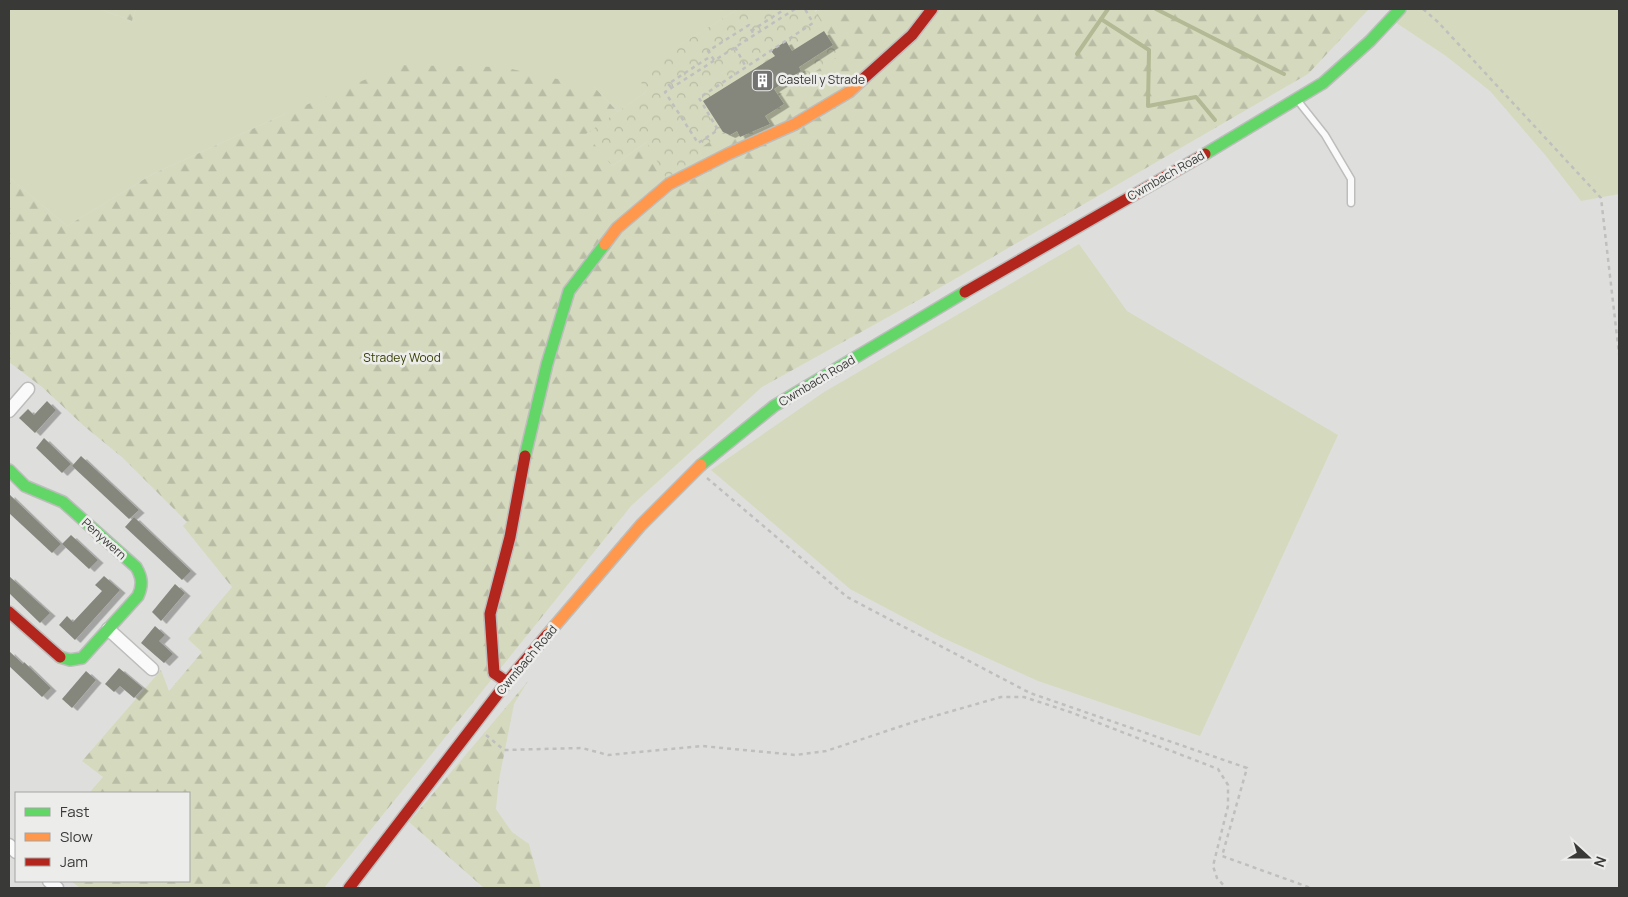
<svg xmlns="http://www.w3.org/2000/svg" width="1628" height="897" viewBox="0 0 1628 897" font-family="Manrope,sans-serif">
<defs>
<pattern id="forest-firs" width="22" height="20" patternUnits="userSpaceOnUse" patternTransform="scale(1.25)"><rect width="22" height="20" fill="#d5dabe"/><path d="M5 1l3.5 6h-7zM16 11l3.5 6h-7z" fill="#b8bca4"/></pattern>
<pattern id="park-crowns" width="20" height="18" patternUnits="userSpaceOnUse" patternTransform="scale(1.25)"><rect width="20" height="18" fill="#d5dabe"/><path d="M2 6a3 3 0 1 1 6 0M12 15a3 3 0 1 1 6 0" fill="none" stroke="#b8bca4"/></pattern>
<filter id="shadow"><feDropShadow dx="5.5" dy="3" stdDeviation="0" flood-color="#0004"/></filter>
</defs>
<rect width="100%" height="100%" fill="#dedfdd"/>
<g fill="#d5dabe">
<path d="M9,9H100L132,21L136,9H738L637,72L646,92L618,112L594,87L285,114L153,174L67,226L9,177Z"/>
<path d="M1408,9H1619V194L1581,201L1546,156L1490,91L1446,56L1395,22Z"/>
<path d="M1079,244L1127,311L1338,435L1200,736L1038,681L941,637L850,589L711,470L824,392Z"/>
</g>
<g fill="url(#forest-firs)">
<path d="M100,9H136L132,21Z"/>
<path d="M818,9H1369L1308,74L917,301L762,387L631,506L324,888H80L71,881H189V793H89L103,777L82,761L161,670L169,691L202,652L188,639L232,587L183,526L187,522L123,458L84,426L42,387L9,362V177L67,226L153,174L285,114L399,65L502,67L594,87L618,112L587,134L612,166L647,142L702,159L699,149Z"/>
<path d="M528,681L514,704L499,780L496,809L512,832L529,844L541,888H484L409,822Z"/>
</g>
<path fill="url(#park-crowns)" d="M738,9H818L815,11L840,55L699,149L702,159L666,178L647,142L612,166L586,134L646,92L636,72Z"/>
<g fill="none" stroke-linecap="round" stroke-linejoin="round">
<g stroke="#b3b994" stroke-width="4">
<path d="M1156,9L1284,74"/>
<path d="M1101,19L1149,50L1148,106L1196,97L1215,120"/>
<path d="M1077,54L1108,9"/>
</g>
</g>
<g fill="#85867c" filter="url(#shadow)">
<path d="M824,31L833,45L799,67L801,71L774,89L784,104L765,116L770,124L740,137L737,131L730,135L723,132L703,101L775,56L771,51L786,41L792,51Z"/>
<path d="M47,401L56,410L35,433L19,418L28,409L34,415Z"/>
<path d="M44,438L71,464L62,473L36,448Z"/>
<path d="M81,456L139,510L129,519L72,466Z"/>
<path d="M9,494L61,544L52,553L9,513Z"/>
<path d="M134,517L191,571L182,580L125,527Z"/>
<path d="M71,535L98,560L89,569L62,544Z"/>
<path d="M9,576L50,613L40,623L9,593Z"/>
<path d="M104,576L120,590L75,640L59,625L67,616L73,622L102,591L95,585Z"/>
<path d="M175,584L185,593L161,621L152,612Z"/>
<path d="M155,626L165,635L159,641L173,654L164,663L141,643Z"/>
<path d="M9,651L23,664L24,662L51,688L42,697L9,666Z"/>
<path d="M119,668L143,688L134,698L120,686L114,692L105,684Z"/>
<path d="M86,671L96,680L72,708L62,699Z"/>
</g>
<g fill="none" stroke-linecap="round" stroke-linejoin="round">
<defs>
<path id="lane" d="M1298,101L1325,135L1351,179V203"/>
<g id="street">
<path d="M9,411L28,389"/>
<path d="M108,629L152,669"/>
<path d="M9,845L16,852"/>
<path d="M49,881L57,888"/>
</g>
<g id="fast">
<path d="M1205,154L1323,83L1370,41L1400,9"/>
<path d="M525,456L547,364L569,291L605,244"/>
<path d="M701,465L774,406L965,292"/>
<path d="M9,470L25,486L63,502L136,567C142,577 143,585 138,596L82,658L70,660L60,657"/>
</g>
<g id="slow">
<path d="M605,244L617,228L669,184L728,154L795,124L849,92L863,79"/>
<path d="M547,635L641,525L701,465"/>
</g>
<g id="jam">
<path d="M863,79L912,35L932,9"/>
<path d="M965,292L1205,154"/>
<path d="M9,612L60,657"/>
<path d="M507,682L494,673L490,614L510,537L525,456"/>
<path d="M349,888L507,682L547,635"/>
</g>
</defs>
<use href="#lane" stroke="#bdbdbc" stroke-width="9"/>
<use href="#street" stroke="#bdbdbc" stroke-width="15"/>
<use href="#fast" stroke="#bdbdbc" stroke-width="14"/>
<use href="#slow" stroke="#bdbdbc" stroke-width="14"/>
<use href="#jam" stroke="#bdbdbc" stroke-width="14"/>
<g stroke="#bfbfbe" stroke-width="2.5" stroke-dasharray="4 4" stroke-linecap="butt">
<path d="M795,9L665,92L698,143L718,130L699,98L813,23L805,9"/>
<path d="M1423,9L1438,22L1601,198L1619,354"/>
<path d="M751,31L785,9"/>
<path d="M735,47L746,67"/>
<path d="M714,60L708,51L749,25L754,35"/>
<path d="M671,87L668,84L711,56"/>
<path d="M707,478L847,597L1030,693L1247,768L1222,856L1311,888"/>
<path d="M486,735L504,750L582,748L608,755L702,746L796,755L826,751L917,721L1001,697H1024L1070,712L1218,769L1228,785V806L1213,866L1217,878L1226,888"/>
</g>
<use href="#lane" stroke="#fafafa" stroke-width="6"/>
<use href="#street" stroke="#fafafa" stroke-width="12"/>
<use href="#fast" stroke="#63d668" stroke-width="11"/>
<use href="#slow" stroke="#ff974d" stroke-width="11"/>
<use href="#jam" stroke="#b3261e" stroke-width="11"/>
</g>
<defs>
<symbol id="building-square" viewBox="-11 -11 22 22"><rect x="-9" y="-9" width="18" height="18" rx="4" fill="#737372" stroke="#ecedea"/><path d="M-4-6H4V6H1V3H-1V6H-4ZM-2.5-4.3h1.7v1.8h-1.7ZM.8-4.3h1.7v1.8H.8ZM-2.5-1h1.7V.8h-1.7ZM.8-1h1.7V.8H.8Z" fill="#fff"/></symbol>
</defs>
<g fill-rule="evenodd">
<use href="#building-square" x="750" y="68" width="25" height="25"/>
</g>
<g text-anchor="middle" stroke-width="5" stroke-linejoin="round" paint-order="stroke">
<g font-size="12" fill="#393938" stroke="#ecedea" text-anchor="start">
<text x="778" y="84">Castell y Strade</text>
</g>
<g font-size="12" fill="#393938" stroke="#ecedea">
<text transform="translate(1166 176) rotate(-30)" y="4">Cwmbach Road</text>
<text transform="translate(817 381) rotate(-31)" y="4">Cwmbach Road</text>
<text transform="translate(104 539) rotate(42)" y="4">Penywern</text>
<text transform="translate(527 660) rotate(-50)" y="4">Cwmbach Road</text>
</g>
<g font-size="12" fill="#393f00" stroke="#ecedea">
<text x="402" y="362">Stradey Wood</text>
</g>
</g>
<rect width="1628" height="897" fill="none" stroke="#393938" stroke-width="20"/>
<rect x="15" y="792" width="175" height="90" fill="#ecedea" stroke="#a4a5a3"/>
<rect x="25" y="808" width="25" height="8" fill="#63d668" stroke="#a4a5a3"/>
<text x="60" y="817" font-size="15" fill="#393938">Fast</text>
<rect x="25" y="833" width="25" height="8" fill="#ff974d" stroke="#a4a5a3"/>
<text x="60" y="842" font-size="15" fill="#393938">Slow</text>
<rect x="25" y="858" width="25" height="8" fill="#b3261e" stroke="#a4a5a3"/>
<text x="60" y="867" font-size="15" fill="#393938">Jam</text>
<g transform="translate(1588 857) rotate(111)" stroke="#ecedea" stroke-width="4" paint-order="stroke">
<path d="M0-4L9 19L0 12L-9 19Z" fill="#393938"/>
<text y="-8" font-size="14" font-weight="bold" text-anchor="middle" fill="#393938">N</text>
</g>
</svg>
